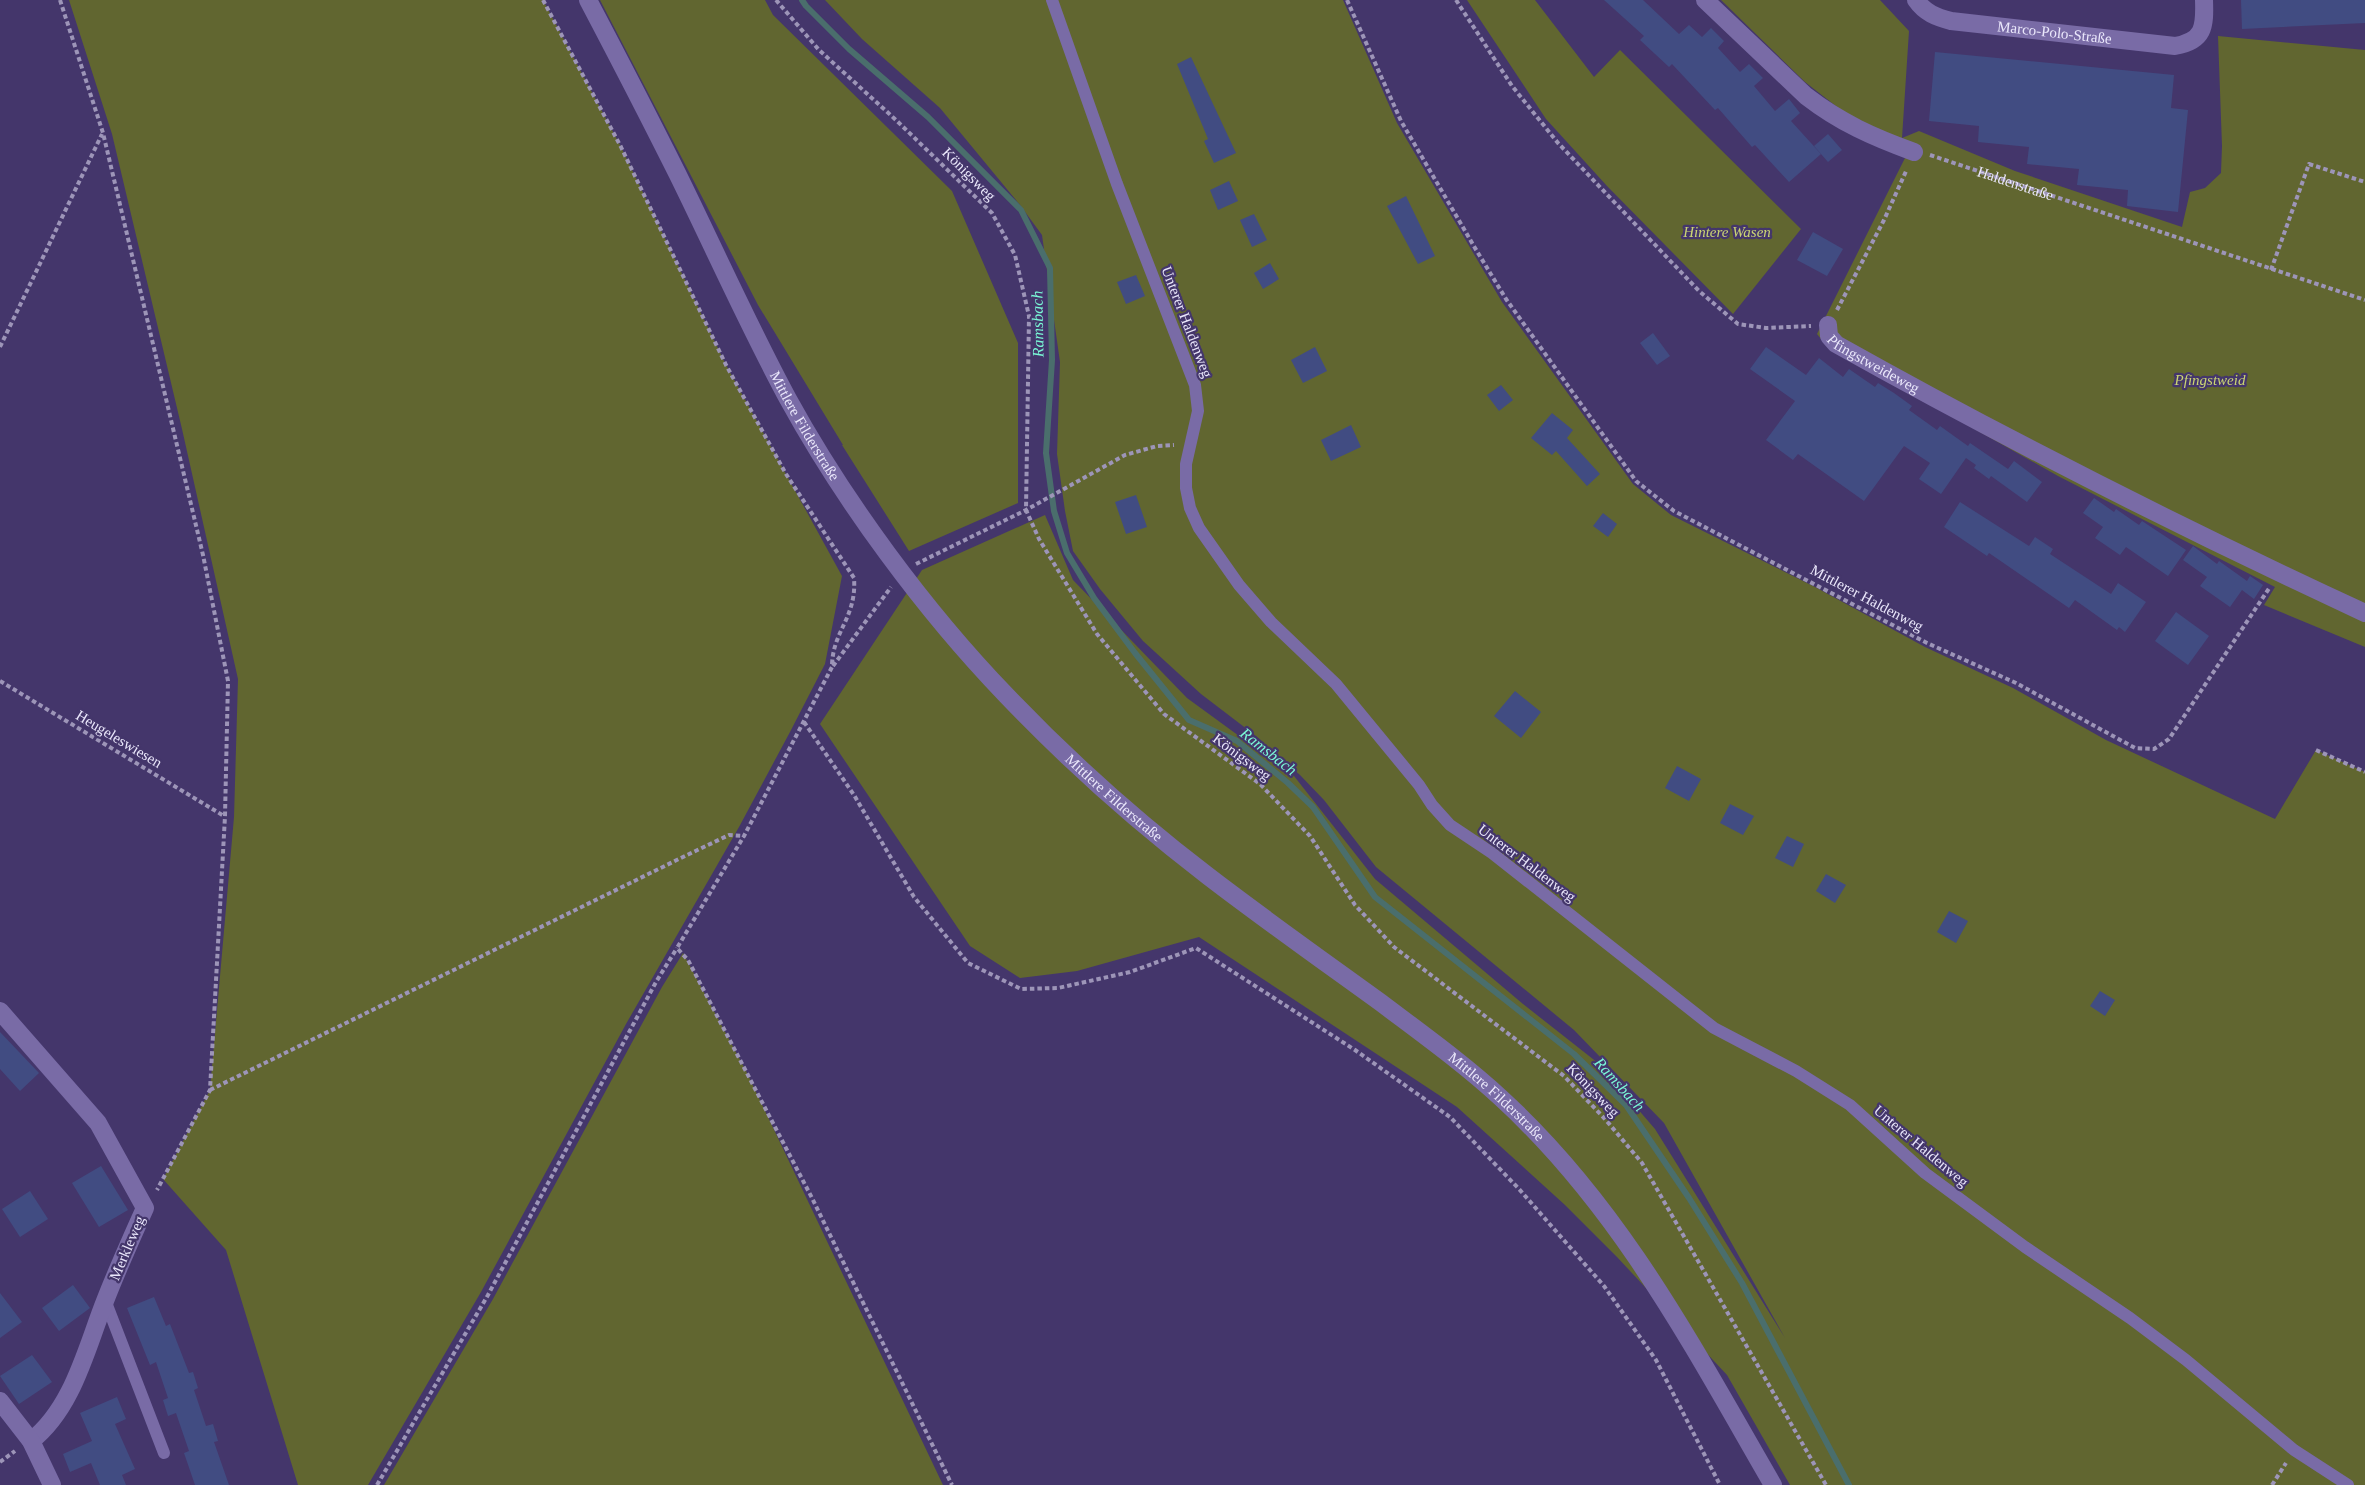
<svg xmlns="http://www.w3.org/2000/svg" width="2365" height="1485" viewBox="0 0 2365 1485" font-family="'Times New Roman',serif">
<rect width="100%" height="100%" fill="#44366b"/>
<g fill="#616630">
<path d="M69,0H543L621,147L726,365L842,576L825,664L790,732L739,827L626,1024L481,1292L368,1485H298L226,1250L163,1179L210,1090L234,817L238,679L182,429L112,134Z"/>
<path d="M600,0H765L773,15L952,191L1018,343V503L909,551L842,445H843L758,305Z"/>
<path d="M825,0H1343L1397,123L1502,302L1633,484L1671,515L1815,587L1925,647L2013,688L2106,740L2275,819L2316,750L2365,772V1485H1790L1727,1375L1617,1257L1565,1205L1457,1107L1199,937L1077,971L1020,978L970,946L820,724L922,570L1045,515L1073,580L1187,698L1294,776L1375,879L1523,1004L1598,1063L1655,1129L1785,1338L1664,1123L1574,1030L1376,867L1324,800L1300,775L1256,736L1201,694L1143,641L1100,589L1073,551L1065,511L1057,454L1060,362L1042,235L1020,205L940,108L862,39Z"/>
<path d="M1467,0H1535L1594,77L1620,50L1801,229L1733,314L1607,186L1546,119Z"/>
<path d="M1721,0H1880L1909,31L1902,138L1919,131L2015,171L2182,227L2190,192L2205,188L2221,173L2222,146L2218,36L2365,50V647L2264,605L2275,587L2058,476L1826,345L1817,334L1906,156L1880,132L1850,117L1805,82Z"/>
<path d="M683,953L746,1071L943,1485H384L493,1299L662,987Z"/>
</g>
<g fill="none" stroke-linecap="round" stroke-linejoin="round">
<path stroke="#4a6e6c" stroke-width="6" d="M802,0L806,6L849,49L928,117L1021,210L1050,268L1052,360L1046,453L1054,511L1067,553L1094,598L1135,653L1189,720L1237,741L1288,783L1313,807L1375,897L1574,1054L1626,1105L1689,1198L1742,1283L1849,1485"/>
</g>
<g fill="#414c82">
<path d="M1604,0H1643L1679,34L1689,25L1702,37L1711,28L1724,41L1718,48L1740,72L1749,64L1763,78L1754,86L1775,111L1789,99L1800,113L1791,121L1821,154L1789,182L1755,145L1752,147L1718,108L1715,110L1672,64L1669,67L1640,40L1644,36Z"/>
<path d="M2241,0H2365V23L2242,29Z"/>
<path d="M1935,52L2174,75L2171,108L2188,110L2178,212L2127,206L2128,190L2077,185L2079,169L2027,164L2029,147L1978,142L1979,126L1929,121Z"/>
<path d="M1191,57L1236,153L1214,163L1204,141L1208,139L1177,64Z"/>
<path d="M1828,134L1842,150L1828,162L1814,146Z"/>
<path d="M1229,181L1238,201L1218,210L1210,190Z"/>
<path d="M1406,196L1435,256L1418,264L1387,206Z"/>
<path d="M1254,214L1267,240L1252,247L1240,220Z"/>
<path d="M1813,232L1843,249L1827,276L1797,260Z"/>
<path d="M1270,263L1279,279L1263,289L1254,273Z"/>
<path d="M1136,275L1145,296L1126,304L1117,282Z"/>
<path d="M1653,333L1670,356L1657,365L1640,343Z"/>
<path d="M1315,347L1327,371L1303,383L1291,360Z"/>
<path d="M1766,347L1806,375L1819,358L1843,377L1849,369L1875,387L1878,383L1894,393L1912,406L1909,410L1937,430L1940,426L1968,446L1970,443L2008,469L2014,461L2042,482L2027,502L1991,476L1989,479L1974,468L1976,465L1966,458L1941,494L1919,479L1930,463L1904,446L1864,501L1798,454L1793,460L1766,440L1795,401L1750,369Z"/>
<path d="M1501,385L1513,400L1499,411L1487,395Z"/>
<path d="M1552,413L1573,430L1567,438L1600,474L1587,486L1556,451L1552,455L1531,438Z"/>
<path d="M1351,425L1361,447L1331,461L1321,440Z"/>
<path d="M1136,495L1147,527L1126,534L1115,502Z"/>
<path d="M2094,498L2114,512L2116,509L2139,525L2142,521L2186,550L2168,576L2126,547L2120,555L2095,538L2103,527L2083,513Z"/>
<path d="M1960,502L2029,546L2035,537L2053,549L2050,554L2111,594L2118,583L2146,602L2125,632L2119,627L2117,630L2075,600L2069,608L1989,553L1987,556L1944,527Z"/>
<path d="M1603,513L1617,524L1608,537L1593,526Z"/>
<path d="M2193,546L2217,564L2219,561L2247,581L2250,576L2263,585L2254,599L2242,590L2230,607L2200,586L2207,577L2183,560Z"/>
<path d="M2176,612L2209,636L2188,665L2155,641Z"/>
<path d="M1515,691L1541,712L1521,738L1494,716Z"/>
<path d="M1677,766L1701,779L1689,801L1665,788Z"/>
<path d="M1730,804L1754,816L1743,835L1720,823Z"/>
<path d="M1787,836L1804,844L1793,867L1775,858Z"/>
<path d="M1826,874L1846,885L1835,903L1816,891Z"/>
<path d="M1949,911L1968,921L1956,943L1937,932Z"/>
<path d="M2100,991L2115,1000L2105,1016L2090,1006Z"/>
<path d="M0,1032L39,1073L20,1091L0,1069Z"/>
<path d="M101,1166L128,1210L99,1227L72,1183Z"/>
<path d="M30,1191L48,1219L20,1237L2,1209Z"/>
<path d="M73,1285L90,1308L59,1331L42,1308Z"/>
<path d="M0,1293L22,1322L0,1338Z"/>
<path d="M154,1297L166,1326L170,1324L189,1373L193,1372L198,1388L194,1390L206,1426L213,1424L218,1441L214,1442L229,1485H195L184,1453L189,1451L176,1413L168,1416L163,1400L168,1398L156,1362L150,1365L127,1308Z"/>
<path d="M32,1355L52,1382L19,1404L0,1376Z"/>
<path d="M117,1397L126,1419L115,1424L135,1469L122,1475L126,1485H100L91,1463L70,1472L63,1454L92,1441L80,1413Z"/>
</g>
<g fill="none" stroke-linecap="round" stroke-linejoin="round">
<g stroke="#9d95b8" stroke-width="4" stroke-dasharray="4.5 3" stroke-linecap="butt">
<path d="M60,0L103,133L203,555L228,681L225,816L210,1090L157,1190"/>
<path d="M543,0L621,147L726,365L786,474L854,578C857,618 832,631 832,667L744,836L677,948L688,960L812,1198L952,1485"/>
<path d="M776,0L819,50L896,120L992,213L1015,255L1029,316L1026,510L1039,539L1097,634L1164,714L1260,784L1310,836L1355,905L1394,947L1564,1076L1605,1119L1642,1163L1826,1485"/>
<path d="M1347,0L1401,121L1475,248L1506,299L1636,481L1674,511L1927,643L2016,683L2135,748L2154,749L2169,739L2270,587"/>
<path d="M1456,0L1512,86L1558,143L1699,291L1738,324L1766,328L1811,326"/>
<path id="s1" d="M1930,155L2365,300"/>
<path d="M2271,270L2309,164L2365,182"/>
<path d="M1837,310L1884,220L1907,169"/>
<path d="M0,347L102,134"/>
<path d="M916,564L1026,510L1125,455L1157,446L1174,445"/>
<path d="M833,666L891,587"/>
<path d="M0,681L224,816"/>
<path d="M804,722L854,795L914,897L968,963L1021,989L1058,988L1130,972L1196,948L1355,1050L1450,1117L1519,1189L1604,1286L1656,1360L1720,1485"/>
<path d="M2316,750L2365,772"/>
<path d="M210,1090L685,856L729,835L744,836"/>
<path d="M0,1462L15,1451"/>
<path d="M377,1485L488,1295L656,982L677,948"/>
<path d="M2272,1485L2286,1463"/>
</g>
<g stroke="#796ba6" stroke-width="12">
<path d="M1052,0L1117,184L1195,385L1198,411L1186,464V488L1190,508L1199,528L1239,585L1271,622L1336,684L1419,785L1432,805L1450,825L1492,853L1714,1028L1796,1071L1850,1105L1925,1173L2025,1247L2130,1318L2186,1360L2294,1450L2348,1485"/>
<path d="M105,1300L164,1453"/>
</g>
<g stroke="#796ba6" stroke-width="18">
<path d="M1705,0L1806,96C1841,123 1873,137 1914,152"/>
<path id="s2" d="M1916,0C1925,13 1936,17 1951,21L2175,46C2204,41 2205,27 2204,0"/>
<path id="s3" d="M1828,325L1829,336L1836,344C2009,441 2186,530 2365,613"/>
<path d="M0,1011L98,1123L145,1208C131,1239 117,1270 105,1301C86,1349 73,1408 31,1441"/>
<path d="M0,1401L31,1441L52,1485"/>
</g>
<path stroke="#796ba6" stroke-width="18" id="s4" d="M588,0C618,57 648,115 677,173C714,248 748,325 788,399C844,501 925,611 1006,695C1068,760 1136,821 1208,876C1264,919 1322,960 1380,1002C1421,1033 1463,1063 1501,1098C1621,1208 1693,1347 1773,1485"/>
</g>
<g text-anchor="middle" stroke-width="4.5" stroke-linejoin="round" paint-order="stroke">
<g font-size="15" fill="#eae7fb" stroke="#44366b">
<text dy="5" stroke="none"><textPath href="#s2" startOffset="146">Marco-Polo-Straße</textPath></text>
<text transform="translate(969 174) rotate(45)" y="5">Königsweg</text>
<text dy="5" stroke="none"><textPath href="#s1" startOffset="90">Haldenstraße</textPath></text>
<text transform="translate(1187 322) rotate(69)" y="5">Unterer Haldenweg</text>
<text dy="5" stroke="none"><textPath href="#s3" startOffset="64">Pfingstweideweg</textPath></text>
<text dy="5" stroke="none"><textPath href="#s4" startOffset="478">Mittlere Filderstraße</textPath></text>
<text transform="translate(1867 598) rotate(28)" y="5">Mittlerer Haldenweg</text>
<text transform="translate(119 739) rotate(31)" y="5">Heugeleswiesen</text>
<text transform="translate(1242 757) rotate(37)" y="5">Königsweg</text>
<text dy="5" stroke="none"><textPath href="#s4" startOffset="964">Mittlere Filderstraße</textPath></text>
<text transform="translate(1527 863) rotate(37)" y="5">Unterer Haldenweg</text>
<text transform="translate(1593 1090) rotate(46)" y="5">Königsweg</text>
<text dy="5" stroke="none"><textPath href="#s4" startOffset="1450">Mittlere Filderstraße</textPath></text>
<text transform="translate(1921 1146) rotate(40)" y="5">Unterer Haldenweg</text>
<text transform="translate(127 1248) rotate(-67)" y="5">Merkleweg</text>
</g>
<g font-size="15" font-style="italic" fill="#cbd573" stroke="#44366b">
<text x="1727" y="237">Hintere Wasen</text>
<text x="2210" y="385">Pfingstweid</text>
</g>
<g font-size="16" font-style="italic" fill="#7af7d6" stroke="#44366b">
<text transform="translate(1037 324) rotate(-91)" y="6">Ramsbach</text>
<text transform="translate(1269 751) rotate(38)" y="6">Ramsbach</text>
<text transform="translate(1620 1084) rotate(48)" y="6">Ramsbach</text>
</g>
</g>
</svg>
